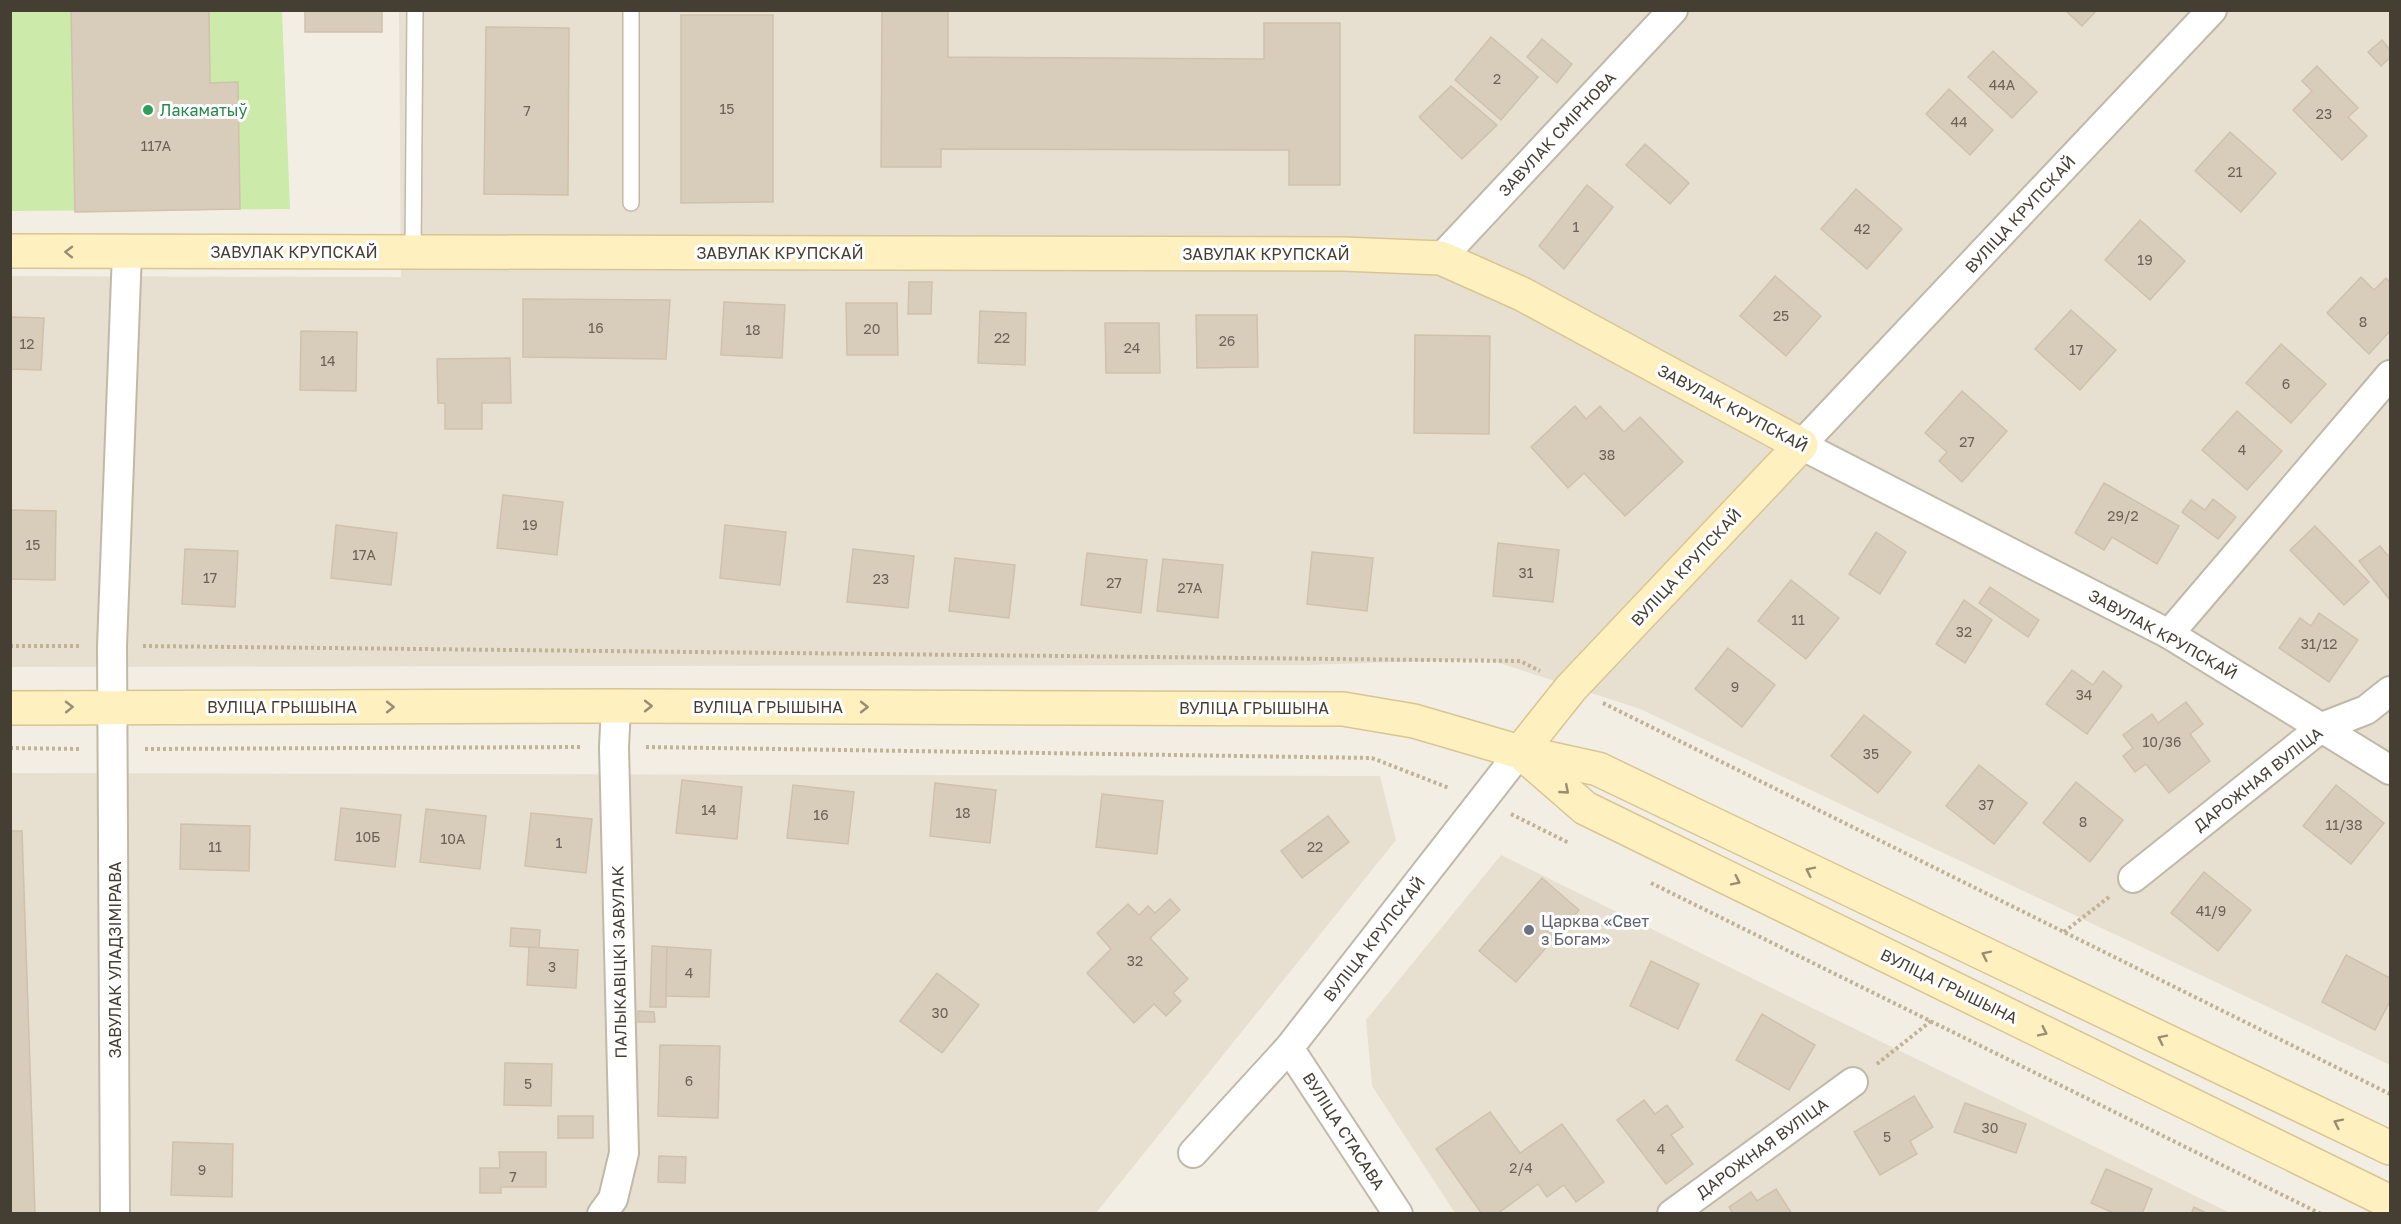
<svg xmlns="http://www.w3.org/2000/svg" width="2401" height="1224" viewBox="0 0 2401 1224" font-family="'Golos Text',sans-serif">
<rect width="100%" height="100%" fill="#f3eee3"/>
<g fill="#e7e0d1">
<path d="M399,11H2390V1065L1640,709L1487,659L1307,665L11,667L10,276L401,277Z"/>
<path d="M11,773L1380,776L1396,840L1096,1213L11,1214Z"/>
<path d="M1501,855L2230,1213H1455L1372,1086L1366,1020Z"/>
</g>
<path fill="#cceaa9" d="M11,11H282L290,209L11,211Z"/>
<g fill="#d8ccbb" stroke="#d0c1ab" stroke-width="1.5">
<path d="M71,10H209L210,83L238,82L240,209L75,212Z"/>
<rect x="305" y="10" width="77" height="22"/>
<path d="M882,10H948V57L1264,59V23H1340V185H1289V150L941,149V167H881Z"/>
<path d="M2065,10H2097L2082,26Z"/>
<path d="M681,15H773V202L681,203Z"/>
<path d="M486,27L569,28L568,195L484,194Z"/>
<path d="M1491,37L1538,77L1501,120L1455,80Z"/>
<path d="M1542,39L1572,64L1557,83L1527,57Z"/>
<path d="M2382,40L2390,50V58L2381,66L2368,52Z"/>
<path d="M1993,51L2037,92L2012,118L1968,77Z"/>
<path d="M2317,66L2358,108L2348,117L2367,136L2342,160L2293,110L2312,91L2302,81Z"/>
<path d="M1451,86L1497,125L1462,159L1419,117Z"/>
<path d="M1949,89L1993,130L1970,155L1926,114Z"/>
<path d="M2230,132L2276,173L2241,212L2195,171Z"/>
<path d="M1645,144L1689,183L1670,204L1626,165Z"/>
<path d="M1587,185L1613,207L1564,269L1539,246Z"/>
<path d="M1856,189L1902,229L1867,269L1821,229Z"/>
<path d="M2140,220L2185,261L2150,300L2105,260Z"/>
<path d="M1775,276L1821,316L1786,356L1740,316Z"/>
<path d="M2361,277L2374,290L2386,278L2390,282V331L2369,354L2327,313Z"/>
<path d="M909,282H932L931,314H908Z"/>
<path d="M523,299L670,300L666,359L523,357Z"/>
<path d="M724,302L785,305L782,358L721,355Z"/>
<path d="M846,303H897L898,355H847Z"/>
<path d="M2071,310L2116,350L2080,390L2035,349Z"/>
<path d="M980,311L1026,313L1025,365L978,363Z"/>
<path d="M1196,315H1257L1258,367L1197,368Z"/>
<path d="M10,317L44,318L41,370L10,369Z"/>
<path d="M1105,323H1159L1160,373H1106Z"/>
<path d="M301,331L357,332L356,391L300,390Z"/>
<path d="M1415,335L1490,336L1489,434L1414,433Z"/>
<path d="M2281,344L2326,384L2291,423L2246,383Z"/>
<path d="M510,358L511,403H482V429H445V403H438L437,359Z"/>
<path d="M1962,391L2007,431L1962,482L1939,461L1947,452L1925,433Z"/>
<path d="M1575,406L1586,419L1600,406L1624,432L1640,417L1683,462L1625,516L1584,473L1568,488L1531,447Z"/>
<path d="M2237,411L2282,451L2247,490L2202,450Z"/>
<path d="M2104,483L2179,526L2157,564L2112,537L2104,550L2075,533Z"/>
<path d="M503,495L563,502L557,555L497,548Z"/>
<path d="M2213,499L2236,517L2218,539L2182,512L2191,500L2205,510Z"/>
<path d="M10,510L56,511L55,580L10,579Z"/>
<path d="M336,525L397,533L391,585L331,578Z"/>
<path d="M725,525L786,532L780,585L720,578Z"/>
<path d="M2315,526L2369,582L2344,605L2290,550Z"/>
<path d="M1876,532L1906,552L1880,594L1849,574Z"/>
<path d="M1498,543L1559,550L1553,602L1493,596Z"/>
<path d="M2380,546L2388,556L2390,554V600L2359,561Z"/>
<path d="M185,549L238,551L235,607L182,604Z"/>
<path d="M853,549L914,556L908,608L847,602Z"/>
<path d="M1312,552L1373,558L1367,611L1307,604Z"/>
<path d="M1087,553L1147,560L1141,613L1081,605Z"/>
<path d="M955,558L1015,565L1009,618L949,611Z"/>
<path d="M1163,559L1223,565L1218,618L1157,611Z"/>
<path d="M1791,580L1839,618L1806,659L1758,621Z"/>
<path d="M1990,587L2039,620L2028,637L1979,603Z"/>
<path d="M1964,600L1992,620L1965,663L1936,644Z"/>
<path d="M2319,613L2358,640L2329,682L2279,648L2300,618L2311,626Z"/>
<path d="M1728,648L1775,685L1742,727L1695,689Z"/>
<path d="M2072,670L2093,685L2103,671L2122,686L2087,734L2046,704Z"/>
<path d="M2186,702L2203,724L2190,734L2210,761L2169,793L2146,764L2135,772L2123,756L2133,748L2123,735L2152,714L2158,723Z"/>
<path d="M1864,715L1911,752L1878,793L1831,756Z"/>
<path d="M1979,765L2027,803L1994,844L1946,806Z"/>
<path d="M682,780L742,787L737,839L676,833Z"/>
<path d="M2076,782L2123,820L2090,862L2043,823Z"/>
<path d="M935,783L996,790L990,843L930,836Z"/>
<path d="M793,785L854,792L848,844L787,838Z"/>
<path d="M2336,785L2384,823L2351,864L2303,826Z"/>
<path d="M1102,794L1163,801L1157,854L1096,847Z"/>
<path d="M341,808L401,815L395,867L335,860Z"/>
<path d="M426,809L486,816L480,869L420,862Z"/>
<path d="M531,813L592,819L586,873L525,866Z"/>
<path d="M1328,816L1349,842L1302,878L1281,851Z"/>
<path d="M181,824L250,826L249,871L180,869Z"/>
<path d="M10,831H22L35,1214H10Z"/>
<path d="M2204,872L2251,910L2218,951L2171,913Z"/>
<path d="M1542,878L1579,910L1516,982L1479,951Z"/>
<path d="M1170,899L1180,910L1150,938L1188,979L1173,993L1181,1001L1166,1016L1154,1004L1134,1023L1087,973L1111,949L1097,933L1128,904L1139,915L1148,906L1155,913Z"/>
<path d="M511,928L540,930L539,948L510,946Z"/>
<path d="M652,946L667,947L666,1007H650Z"/>
<path d="M529,947L578,950L576,988L527,985Z"/>
<path d="M667,947L711,950L709,997L666,996Z"/>
<path d="M2346,955L2390,978V1001L2375,1030L2322,1002Z"/>
<path d="M1651,961L1699,984L1678,1029L1630,1006Z"/>
<path d="M937,973L979,1005L942,1053L900,1021Z"/>
<path d="M638,1011L654,1012L655,1022H638Z"/>
<path d="M1762,1014L1815,1045L1789,1090L1736,1060Z"/>
<path d="M660,1045L720,1046L718,1118L658,1116Z"/>
<path d="M505,1063L552,1064L551,1106L504,1105Z"/>
<path d="M1914,1096L1933,1127L1910,1141L1917,1154L1880,1175L1854,1132Z"/>
<path d="M1644,1100L1655,1114L1667,1105L1683,1127L1671,1135L1693,1164L1666,1184L1617,1120Z"/>
<path d="M1965,1103L2026,1124L2016,1153L1954,1132Z"/>
<path d="M1490,1112L1520,1153L1562,1124L1604,1182L1576,1202L1564,1185L1547,1197L1538,1184L1497,1214H1482L1436,1149Z"/>
<rect x="558" y="1116" width="35" height="22"/>
<path d="M173,1142L233,1144L232,1197L171,1195Z"/>
<path d="M499,1152H546V1187H501V1193H480V1168H500Z"/>
<path d="M659,1156L686,1157L685,1183L658,1182Z"/>
<path d="M2106,1169L2152,1189L2142,1214H2116L2091,1203Z"/>
<path d="M1776,1189L1792,1214H1733L1729,1207L1751,1192L1757,1201Z"/>
<path d="M2194,1207L2208,1214H2191Z"/>
</g>
<g fill="none" stroke-linecap="round" stroke-linejoin="round">
<defs>
<g id="lane">
<path d="M631,10V203"/>
<path d="M413,252L415,10"/>
</g>
<g id="street">
<path d="M2212,10L1801,445L2169,634L2390,770"/>
<path d="M1441,258L1673,10"/>
<path d="M2169,634L2390,375"/>
<path d="M2133,878L2322,727L2366,710L2390,691"/>
<path d="M1289,1048L1398,1214"/>
<path d="M1193,1153L1289,1048L1520,752"/>
<path d="M115,1214L112,646L127,252"/>
<path d="M602,1214L613,1199L624,1153L614,747L616,706"/>
<path d="M1672,1214L1853,1082"/>
</g>
<g id="secondary">
<path d="M10,251L1343,254L1441,258L1522,294L1801,445L1571,688L1520,752"/>
<path d="M10,708L616,706L1343,709L1414,721L1520,752L1598,769L2390,1148"/>
<path d="M1524,755L1585,808L2390,1202"/>
</g>
</defs>
<use href="#lane" stroke="#c1b9a8" stroke-width="18"/>
<use href="#street" stroke="#c1b9a8" stroke-width="32"/>
<use href="#secondary" stroke="#d9c592" stroke-width="36"/>
<g stroke="#c1b296" stroke-width="4" stroke-dasharray="3 3" stroke-linecap="butt">
<path d="M10,646H79"/>
<path d="M143,646L1520,661L1540,671"/>
<path d="M1603,703L2390,1094"/>
<path d="M646,747L1372,758L1449,788"/>
<path d="M10,748L81,749"/>
<path d="M145,749L582,747"/>
<path d="M1511,814L1569,843"/>
<path d="M1651,883L2321,1214"/>
<path d="M2064,932L2109,897"/>
<path d="M1877,1064L1931,1021"/>
</g>
<use href="#lane" stroke="#fff" stroke-width="15"/>
<use href="#street" stroke="#fff" stroke-width="28"/>
<use href="#secondary" stroke="#fff0c0" stroke-width="33"/>
</g>
<defs><path id="oneway-chevron" d="M-2-3.5L2.5 0L-2 3.5" fill="none" stroke-width="1.6" stroke-linecap="round" stroke-linejoin="round" transform="scale(1.5)"/></defs>
<g stroke="#998e72">
<use href="#oneway-chevron" transform="translate(69 252) rotate(-179)"/>
<use href="#oneway-chevron" transform="translate(648 706)"/>
<use href="#oneway-chevron" transform="translate(69 707) rotate(-1)"/>
<use href="#oneway-chevron" transform="translate(390 707)"/>
<use href="#oneway-chevron" transform="translate(864 707)"/>
<use href="#oneway-chevron" transform="translate(1565 790) rotate(41)"/>
<use href="#oneway-chevron" transform="translate(1810 871) rotate(-154)"/>
<use href="#oneway-chevron" transform="translate(1736 881) rotate(26)"/>
<use href="#oneway-chevron" transform="translate(1986 955) rotate(-154)"/>
<use href="#oneway-chevron" transform="translate(2043 1032) rotate(26)"/>
<use href="#oneway-chevron" transform="translate(2162 1039) rotate(-154)"/>
<use href="#oneway-chevron" transform="translate(2338 1123) rotate(-154)"/>
</g>
<circle fill="#2e9e5b" stroke="#fff" stroke-width="2" cx="148" cy="110" r="6"/>
<circle fill="#6b7280" stroke="#fff" stroke-width="2" cx="1529" cy="930" r="6"/>
<g text-anchor="middle" stroke-width="6" stroke-linejoin="round" paint-order="stroke">
<g font-size="14" fill="#6a6255">
<text x="1497" y="84">2</text>
<text x="2002" y="90">44А</text>
<text x="727" y="114">15</text>
<text x="527" y="116">7</text>
<text x="2324" y="119">23</text>
<text x="1959" y="127">44</text>
<text x="156" y="151">117А</text>
<text x="2235" y="177">21</text>
<text x="1576" y="232">1</text>
<text x="1862" y="234">42</text>
<text x="2145" y="265">19</text>
<text x="1781" y="321">25</text>
<text x="2363" y="327">8</text>
<text x="596" y="333">16</text>
<text x="872" y="334">20</text>
<text x="753" y="335">18</text>
<text x="1002" y="343">22</text>
<text x="1227" y="346">26</text>
<text x="27" y="349">12</text>
<text x="1132" y="353">24</text>
<text x="2076" y="355">17</text>
<text x="328" y="366">14</text>
<text x="2286" y="389">6</text>
<text x="1967" y="447">27</text>
<text x="2242" y="455">4</text>
<text x="1607" y="460">38</text>
<text x="2123" y="521">29/2</text>
<text x="530" y="530">19</text>
<text x="33" y="550">15</text>
<text x="364" y="560">17А</text>
<text x="1526" y="578">31</text>
<text x="210" y="583">17</text>
<text x="881" y="584">23</text>
<text x="1114" y="588">27</text>
<text x="1190" y="593">27А</text>
<text x="1798" y="625">11</text>
<text x="1964" y="637">32</text>
<text x="2319" y="649">31/12</text>
<text x="1735" y="692">9</text>
<text x="2084" y="700">34</text>
<text x="2162" y="747">10/36</text>
<text x="1871" y="759">35</text>
<text x="1986" y="810">37</text>
<text x="709" y="815">14</text>
<text x="963" y="818">18</text>
<text x="821" y="820">16</text>
<text x="2083" y="827">8</text>
<text x="2344" y="830">11/38</text>
<text x="368" y="842">10Б</text>
<text x="453" y="844">10А</text>
<text x="559" y="848">1</text>
<text x="215" y="852">11</text>
<text x="1315" y="852">22</text>
<text x="2211" y="916">41/9</text>
<text x="1135" y="966">32</text>
<text x="552" y="972">3</text>
<text x="689" y="978">4</text>
<text x="940" y="1018">30</text>
<text x="689" y="1086">6</text>
<text x="528" y="1089">5</text>
<text x="1990" y="1133">30</text>
<text x="1887" y="1142">5</text>
<text x="1661" y="1154">4</text>
<text x="1521" y="1173">2/4</text>
<text x="202" y="1175">9</text>
<text x="513" y="1182">7</text>
</g>
<g font-size="16" fill="#27864d" stroke="#fff" text-anchor="start">
<text x="160" y="116">Лакаматыў</text>
</g>
<g font-size="16" fill="#453e33" stroke="#fff">
<text transform="translate(1557 134) rotate(-47)" y="6">ЗАВУЛАК СМІРНОВА</text>
<text transform="translate(2020 214) rotate(-47)" y="6">ВУЛІЦА КРУПСКАЙ</text>
<text x="294" y="258">ЗАВУЛАК КРУПСКАЙ</text>
<text x="780" y="259">ЗАВУЛАК КРУПСКАЙ</text>
<text x="1266" y="260">ЗАВУЛАК КРУПСКАЙ</text>
<text transform="translate(1733 408) rotate(28)" y="6">ЗАВУЛАК КРУПСКАЙ</text>
<text transform="translate(1686 567) rotate(-47)" y="6">ВУЛІЦА КРУПСКАЙ</text>
<text transform="translate(2163 634) rotate(29)" y="6">ЗАВУЛАК КРУПСКАЙ</text>
<text x="282" y="713">ВУЛІЦА ГРЫШЫНА</text>
<text x="768" y="713">ВУЛІЦА ГРЫШЫНА</text>
<text x="1254" y="714">ВУЛІЦА ГРЫШЫНА</text>
<text transform="translate(2258 779) rotate(-38)" y="6">ДАРОЖНАЯ ВУЛІЦА</text>
<text transform="translate(1374 939) rotate(-52)" y="6">ВУЛІЦА КРУПСКАЙ</text>
<text transform="translate(115 960) rotate(-90)" y="6">ЗАВУЛАК УЛАДЗІМІРАВА</text>
<text transform="translate(619 962) rotate(-91)" y="6">ПАЛЫКАВІЦКІ ЗАВУЛАК</text>
<text transform="translate(1949 986) rotate(26)" y="6">ВУЛІЦА ГРЫШЫНА</text>
<text transform="translate(1344 1131) rotate(57)" y="6">ВУЛІЦА СТАСАВА</text>
<text transform="translate(1762 1148) rotate(-36)" y="6">ДАРОЖНАЯ ВУЛІЦА</text>
</g>
<g font-size="16" fill="#5b616d" stroke="#fff" text-anchor="start">
<text x="1541" y="927">Царква «Свет<tspan x="1541" dy="18">з Богам»</tspan></text>
</g>
</g>
<rect width="2401" height="1224" fill="none" stroke="#453e33" stroke-width="24"/>
</svg>
